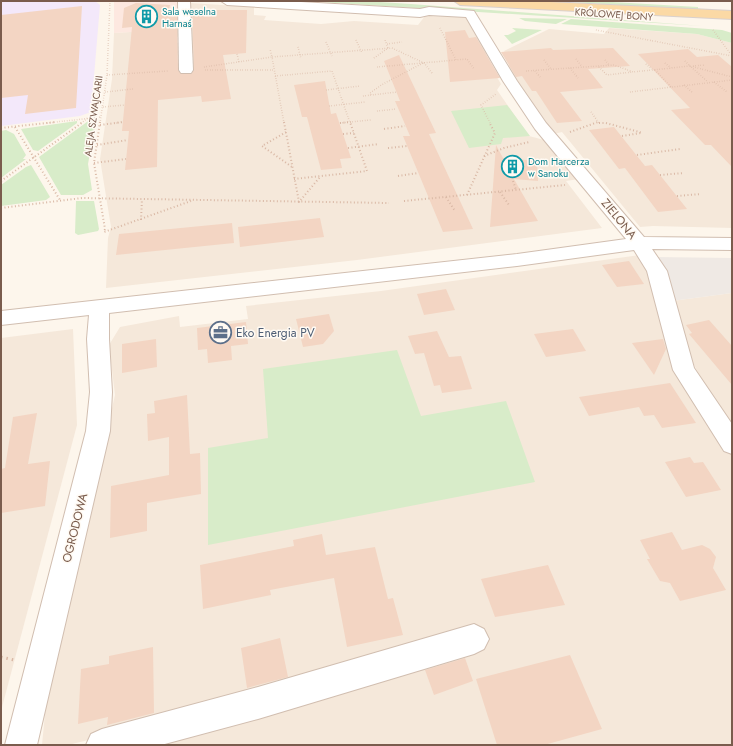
<svg xmlns="http://www.w3.org/2000/svg" width="733" height="746" viewBox="0 0 733 746" font-family="Jost,sans-serif">
<rect width="100%" height="100%" fill="#fdf6ec"/>
<g fill="#f5e8da">
<path d="M190,3L254,7V15L266,16L264,20L321,24L354,21L418,25L425,16L465,17L488,54L484,55L501,84L497,90L529,136L548,141L579,179L566,181L602,228L357,260L106,288L108,238L111,227L100,159L112,79L114,33L179,29V36L175,38V42L180,44V54L173,58L174,62L180,63L179,73L193,74Z"/>
<path d="M609,28L697,34L732,43V228L653,226L640,227L562,132L554,134L521,90L506,66L512,64L504,51L549,29L604,34Z"/>
<path d="M640,255L644,256L724,443L732,455V745H138L219,708L68,745H42L46,703L115,395L109,345L120,327L179,316L180,327L248,319L246,306L381,291Z"/>
<path d="M732,293V429L714,404L693,363L672,301Z"/>
<path d="M73,329L77,425L1,711V338Z"/>
</g>
<path fill="#fde8e0" d="M114,1L176,2L178,3L179,29L114,33Z"/>
<path fill="#efe9e4" d="M655,257L732,258V293L672,301Z"/>
<path fill="#f3e8fa" d="M1,1H95L100,5L91,112L80,116L1,126Z"/>
<g fill="#d8ecc9">
<path d="M304,1H364L411,4L703,26Z"/>
<path d="M556,1H595L698,7V10Z"/>
<path d="M519,18L567,19L556,24L525,21Z"/>
<path d="M571,19L722,30L732,33V43L697,34L561,24Z"/>
<path d="M512,28L542,30L512,44L504,35H508L516,31Z"/>
<path d="M507,105L530,136L503,138L501,144L469,148L451,111Z"/>
<path d="M91,119L96,120L88,164L92,190L83,195H61L39,157Z"/>
<path d="M77,121V123L38,151L33,150L21,129Z"/>
<path d="M6,130L14,134L26,155L23,159H26L1,178V131Z"/>
<path d="M31,165L50,197L46,200L1,206V185L26,167Z"/>
<path d="M76,201H94L99,229L98,231L78,235L75,233Z"/>
<path d="M397,350L421,416L506,401L535,482L208,545V448L268,438L263,369Z"/>
</g>
<g fill="#f3d5c3">
<path d="M136,3L170,5L169,10H177L178,70L181,74H191L194,70L192,10H247L246,53L223,55L231,99L202,102L201,96L158,100L157,167L125,170L129,131H122L132,27L122,28L124,8Z"/>
<path d="M82,6L76,108L25,114L28,95L1,98V15Z"/>
<path d="M465,30L469,38L476,37L500,78L450,82L445,32Z"/>
<path d="M551,48L553,50L613,48L630,66L588,69L603,88L560,92L582,121L557,123L536,91H532L522,76L516,77L501,52Z"/>
<path d="M688,49L697,57L718,55L732,67V167L711,145H705L671,110L690,108L638,54Z"/>
<path d="M399,55L436,133L429,134L473,229L443,232L403,136H410L395,101H400L384,61Z"/>
<path d="M325,81L331,114L336,113L351,158L340,159L342,168L321,170L307,117H302L294,85Z"/>
<path d="M614,127L645,166L652,165L687,209L658,212L625,168L619,169L589,130Z"/>
<path d="M496,145L503,158L537,161L538,181L514,179L538,221L490,227Z"/>
<path d="M320,218L324,237L240,247L238,227Z"/>
<path d="M232,223L234,243L116,255L119,234Z"/>
<path d="M629,261L644,284L617,287L602,265Z"/>
<path d="M446,289L455,310L424,315L417,294Z"/>
<path d="M329,314L334,331L323,344L303,347L296,319Z"/>
<path d="M709,320L732,346V385L689,334L692,333L686,325Z"/>
<path d="M246,322L248,344L231,346L232,360L208,363L207,349L198,350L197,328Z"/>
<path d="M573,329L586,351L546,357L534,334Z"/>
<path d="M437,331L449,357L461,356L472,389L442,393L440,385L434,386L424,353L415,354L408,336Z"/>
<path d="M156,339L157,367L122,373V344Z"/>
<path d="M663,339L666,349L654,375L632,343Z"/>
<path d="M670,383L696,423L662,428L654,415L644,416L639,407L589,416L579,397Z"/>
<path d="M187,395L190,454L200,453L201,494L147,503V531L110,538L111,486L169,475V437L148,441L147,414L155,413L154,401Z"/>
<path d="M37,413L28,464L50,461L45,506L1,513V469L5,468L13,417Z"/>
<path d="M690,457L694,463L703,462L721,490L686,497L665,462Z"/>
<path d="M672,532L682,550L702,545L710,549L716,557L713,568L726,590L680,601L670,583L660,581L647,559H650L640,540Z"/>
<path d="M322,534L326,555L375,547L388,599L393,598L403,635L347,647L334,578L270,590L271,595L203,609L200,565L294,546L293,540Z"/>
<path d="M548,565L565,605L495,617L481,579Z"/>
<path d="M280,638L288,677L247,688L241,648Z"/>
<path d="M153,647L154,713L107,725L108,717L78,724L81,669L109,664V656Z"/>
<path d="M570,655L602,729L544,745H497L476,679Z"/>
<path d="M465,658L473,681L434,695L425,670Z"/>
</g>
<g fill="none" stroke-linecap="round" stroke-linejoin="round">
<defs>
<g id="minor">
<path d="M178,1H190L193,70L191,73H181L179,70Z"/>
<path d="M221,1H284L420,9L429,7L474,11L517,81L546,123L644,237L732,238V250L652,249L667,271L694,368L732,424V454L724,451L673,370L647,271L634,250L517,266L109,313V339L112,392L110,431L37,745H5L86,431L90,392L87,339L89,315L1,325V311L517,254L626,239L535,129L503,81L466,17L429,15L420,17L227,5Z"/>
<path d="M474,624L484,629L489,639L484,649L474,654L258,719L161,745H86L91,734L102,729L258,687Z"/>
</g>
<path id="major" d="M454,1H529L732,11V19L460,5Z"/>
</defs>
<use href="#minor" stroke="#d1beb0" stroke-width="2"/>
<use href="#major" stroke="#dad1cd" stroke-width="2"/>
<g stroke="#d9b8a5" stroke-width="1.5" stroke-dasharray="0.5 2" stroke-linecap="butt">
<path d="M440,28L456,60L467,59L474,69"/>
<path d="M596,30L732,56"/>
<path d="M713,30L730,53"/>
<path d="M356,40L362,53"/>
<path d="M326,42L332,56"/>
<path d="M387,44L402,42"/>
<path d="M298,47L301,59"/>
<path d="M237,54L239,62"/>
<path d="M374,58L388,48L385,40"/>
<path d="M576,59L582,67"/>
<path d="M544,60L551,69"/>
<path d="M605,60L609,65"/>
<path d="M685,61L690,66L732,77"/>
<path d="M665,63L671,68"/>
<path d="M646,64L652,69"/>
<path d="M693,66L705,65"/>
<path d="M204,67L272,57L270,49"/>
<path d="M377,67L456,60"/>
<path d="M599,67L607,75L632,72"/>
<path d="M570,68L578,78"/>
<path d="M205,70H274"/>
<path d="M655,70L672,88"/>
<path d="M526,71L614,65L633,72L690,66L708,82"/>
<path d="M535,71L541,78"/>
<path d="M107,75L168,71"/>
<path d="M275,76L332,71L350,123"/>
<path d="M714,82L727,92"/>
<path d="M684,85L693,93"/>
<path d="M326,90L360,86"/>
<path d="M105,92L133,89"/>
<path d="M630,92L732,80"/>
<path d="M371,95L370,93L383,84L423,63"/>
<path d="M363,96L397,92"/>
<path d="M329,106L365,102"/>
<path d="M103,107L125,105"/>
<path d="M377,111L396,109"/>
<path d="M591,112L599,123"/>
<path d="M47,123L101,117"/>
<path d="M81,123L88,118"/>
<path d="M100,123L107,75L110,1"/>
<path d="M116,123L123,122"/>
<path d="M284,123L272,57L392,48L424,63L432,73"/>
<path d="M340,123L371,120"/>
<path d="M490,123L481,105L496,94"/>
</g>
<g stroke="#d9b8a5" stroke-width="2" stroke-dasharray="1 2.5" stroke-linecap="butt">
<path d="M100,122L94,163L105,229L104,232L191,201"/>
<path d="M284,122L299,202L320,177"/>
<path d="M340,123L351,122"/>
<path d="M599,123H606L643,133"/>
<path d="M100,125L123,122"/>
<path d="M15,127L60,200"/>
<path d="M1,128L56,122"/>
<path d="M384,129L405,126"/>
<path d="M286,132L262,146L292,167"/>
<path d="M570,132L598,122"/>
<path d="M343,134L354,133"/>
<path d="M622,136L641,133"/>
<path d="M97,145L128,140"/>
<path d="M348,148L379,144"/>
<path d="M388,148L407,146"/>
<path d="M637,155L680,149"/>
<path d="M484,156L504,148L529,142"/>
<path d="M94,163L126,159"/>
<path d="M660,175L684,173"/>
<path d="M398,176L418,173"/>
<path d="M294,179L367,171L350,122"/>
<path d="M1,181L83,122"/>
<path d="M513,181L516,190"/>
<path d="M500,192L509,205"/>
<path d="M467,195L495,133L489,122"/>
<path d="M677,196L701,194"/>
<path d="M446,197L455,211"/>
<path d="M404,201L565,185"/>
<path d="M1,208L82,198L389,203"/>
<path d="M141,220L142,199"/>
</g>
<path stroke="#d9b8a5" stroke-width="3" stroke-dasharray="1.5 4" stroke-linecap="butt" d="M1,657L14,660"/>
<use href="#minor" fill="#fff" fill-rule="evenodd"/>
<use href="#major" fill="#fbd9a5" fill-rule="evenodd"/>
</g>
<defs>
<symbol id="building-ring" viewBox="-11 -11 22 22"><circle r="9.5" fill="#fffaf3" stroke="#0f9aa8" stroke-width="1.5"/><path d="M-4-6H4V6H1V3H-1V6H-4ZM-2.5-4.3h1.7v1.8h-1.7ZM.8-4.3h1.7v1.8H.8ZM-2.5-1h1.7V.8h-1.7ZM.8-1h1.7V.8H.8Z" fill="#0f9aa8"/></symbol>
<symbol id="office-ring" viewBox="-11 -11 22 22"><circle r="9.5" fill="#fffaf3" stroke="#5c6f8a" stroke-width="1.5"/><path d="M-6-3h4V-5.5h4V-3h4V5H-6ZM-1-4.5V-3h2v-1.5ZM-6 0V1H6V0Z" fill="#5c6f8a"/></symbol>
</defs>
<g fill-rule="evenodd">
<use href="#building-ring" x="134" y="4" width="25" height="25"/>
<use href="#building-ring" x="500" y="154" width="25" height="25"/>
<use href="#office-ring" x="208" y="320" width="25" height="25"/>
</g>
<g text-anchor="middle" stroke-width="3" stroke-linejoin="round" paint-order="stroke">
<g font-size="10" fill="#0d838f" stroke="#fffaf3" text-anchor="start">
<text x="162" y="15">Sala weselna<tspan x="162" dy="12">Harnaś</tspan></text>
<text x="528" y="165">Dom Harcerza<tspan x="528" dy="12">w Sanoku</tspan></text>
</g>
<g font-size="10" fill="#7a5c4d" stroke="#fffaf3">
<text transform="translate(614 14) rotate(4)" y="4">KRÓLOWEJ BONY</text>
<text transform="translate(93 116) rotate(-82)" y="4">ALEJA SZWAJCARII</text>
</g>
<g font-size="12" fill="#7a5c4d" stroke="#fffaf3">
<text transform="translate(619 219) rotate(51)" y="4">ZIELONA</text>
<text transform="translate(75 528) rotate(-76)" y="4">OGRODOWA</text>
</g>
<g font-size="12" fill="#4e5e75" stroke="#fffaf3" text-anchor="start">
<text x="236" y="337">Eko Energia PV</text>
</g>
</g>
<rect width="733" height="746" fill="none" stroke="#7a5c4d" stroke-width="4"/>
</svg>
